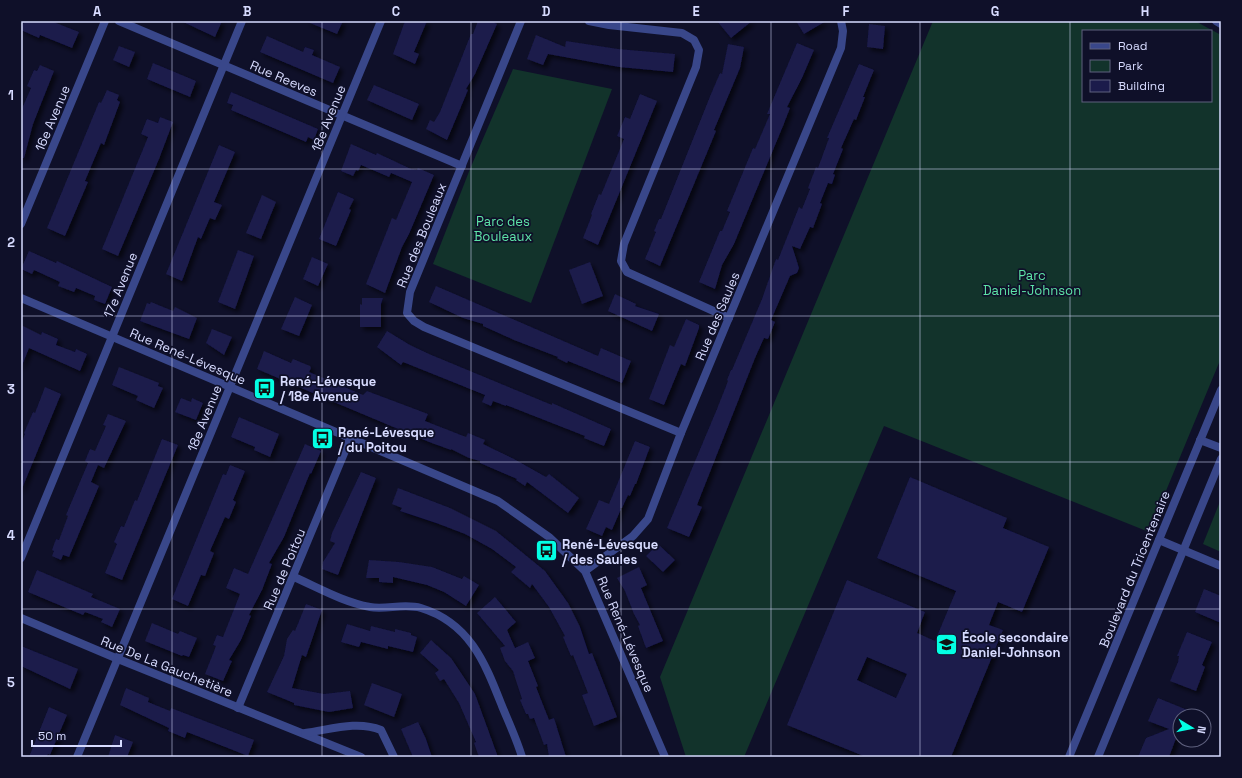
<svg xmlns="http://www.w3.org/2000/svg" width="1242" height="778" viewBox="0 0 1242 778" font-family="'Space Grotesk',sans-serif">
<defs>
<filter id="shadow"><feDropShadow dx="3.5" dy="3.5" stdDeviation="2" flood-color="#0009"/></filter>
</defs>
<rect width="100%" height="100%" fill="#0f1029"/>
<g fill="#12332b" fill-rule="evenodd">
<path d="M933,21H1195L1221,35V358L1149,532L884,426L744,757H686L660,677ZM1083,31H1211V101H1083Z"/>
<path d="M513,69L612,89L531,303L433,264L470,169Z"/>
<path d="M1221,499V552L1203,544Z"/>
</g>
<g fill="#1b1b4b" fill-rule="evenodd" filter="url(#shadow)">
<path d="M24,21H51L79,32L72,48L40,35L39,38L21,30Z"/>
<path d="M181,21H222L215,37Z"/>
<path d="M305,21H343L337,34Z"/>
<path d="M405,21H427L414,52L419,54L415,64L393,54Z"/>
<path d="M478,21H492L497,24L475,74L466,89L468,90L447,140L426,129L430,120L434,122L440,112L471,34H473Z"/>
<path d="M717,21H752L731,38Z"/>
<path d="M796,21H826L804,34Z"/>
<path d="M869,24L885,26L883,49L867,47Z"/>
<path d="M536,35L565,47L566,41L618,49L675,54L673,72L619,67L548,54L543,65L527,59Z"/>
<path d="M267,36L303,52L305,47L314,50L312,55L340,67L333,83L260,52Z"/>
<path d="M797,43L814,50L802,78L787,107L790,108L783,126L734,244L722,265L715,289L699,282L720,231H722L730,212L727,211L753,148L755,149L770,114H767Z"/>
<path d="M728,44L744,47L740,68L714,130L716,131L660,266L645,259L656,232L654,231L659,219H661L711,94L720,73L722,74Z"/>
<path d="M119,46L135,52L129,67L113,60Z"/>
<path d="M153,63L196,81L190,97L147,79Z"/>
<path d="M859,64L874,70L863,97H865L856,120L854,119L841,148L843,149L833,174L835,175L832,184L828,183L820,203L822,204L813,228L810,227L800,249L792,246L799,268L797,273L790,276L771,320L775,322L768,339L764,338L755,358L697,505L702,507L689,537L667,528L717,409L728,381L727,380L731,370H732L762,299L776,259L778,260L799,207L802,209L810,189L808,188L816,167L818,168L829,138H827Z"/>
<path d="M40,65L54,71L33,124L24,158H21V111L31,88L27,86L34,70L37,71Z"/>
<path d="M374,85L419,104L412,120L367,100Z"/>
<path d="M107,90L119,95L117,100L120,102L104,145L101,143L85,181L88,182L65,236L47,228L99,102L101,103Z"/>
<path d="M231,92L318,129L314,140L308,137L306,142L231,110L233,105L227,103Z"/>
<path d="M640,94L657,101L598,245L583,238L592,215L591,214L599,194L601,195L624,139L617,136L625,117L630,119Z"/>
<path d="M160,117L173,122L159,159L118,256L102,249L148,137L141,134L147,119L158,123Z"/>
<path d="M351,144L376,155L377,153L411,169L417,170L418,168L434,175L409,234L402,247L385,293L366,284L392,218L396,220L412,182L391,173L389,177L361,165L358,171L356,170L353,176L341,171Z"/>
<path d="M219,145L235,152L214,202L222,205L215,220L210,218L201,239L198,237L182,281L166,274Z"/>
<path d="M338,192L354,199L349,209L351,210L336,246L319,239Z"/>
<path d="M262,195L276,202L261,239L246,233Z"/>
<path d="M238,250L254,256L235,309L218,302Z"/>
<path d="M29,251L56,263L57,261L112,287L105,304L94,300L95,296L76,288L74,292L58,286L60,282L34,270L32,274L21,269Z"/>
<path d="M312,257L328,264L318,286L303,279Z"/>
<path d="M590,262L603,296L582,304L569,270Z"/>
<path d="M436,286L598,356L601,348L631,361L622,383L568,361L567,363L557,358L558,357L514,340L483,326V324L463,318L429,302Z"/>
<path d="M615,294L636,304L635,306L659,314L652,331L608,311Z"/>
<path d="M295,297L312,305L299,336L281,329Z"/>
<path d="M362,298H383L381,304V327H360V304L362,305Z"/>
<path d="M151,302L173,311L175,307L197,318L189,339L140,321L147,303L150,304Z"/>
<path d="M686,319L699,325V328L685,366L681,364L664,405L649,399L670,345L674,347Z"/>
<path d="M21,325L41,335L42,332L58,339L56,345L75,352L76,349L87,354L80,371L29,348L21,368Z"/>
<path d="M212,329L232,337L224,355L206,343Z"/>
<path d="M387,331L410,345L429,354L552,405V403L611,429L604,446L584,438L585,436L506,405V406L493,401L491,406L482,402L485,395L403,362L401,365L377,347Z"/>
<path d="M264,351L291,363L293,359L310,366L311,368L309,372L363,395L367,391L428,414L425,421L466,437L468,433L485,440L483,444L514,459L546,477L549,474L579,498L568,513L527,482L525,486L516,480L517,479L480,463V461L469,458L451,449V450L429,442L329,400L257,369Z"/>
<path d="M119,367L159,383L158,386L163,388L154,408L136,400L138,396L112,385Z"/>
<path d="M45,387L61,394L21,491V444L25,434L24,433L33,412L35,413Z"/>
<path d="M181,398L191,402L192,398L203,403L196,420L175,412Z"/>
<path d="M108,414L126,421L104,468L98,465L91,482L99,486L69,557L63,555L61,560L52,556L54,551L52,550L56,539L59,540L68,516L66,515L88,463L85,461L90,449L95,451L106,426L103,425Z"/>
<path d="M239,417L279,434L270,457L254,450L255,447L231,437Z"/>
<path d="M162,439L178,445L122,580L105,573L117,544L114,542L121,526L124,527L135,500L137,501Z"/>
<path d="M635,441L650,447L636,484H635L630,496L628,495L622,508H620L621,509L612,530L606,527L602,536L586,529L599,500L609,504Z"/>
<path d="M305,444L321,451L311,474L310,473L284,537L269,563L272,564L262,590L249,615L251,616L241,640L229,660L232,661L223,681L205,674L216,646L213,645L217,635L223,637L240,594L226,588L234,568L248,574Z"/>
<path d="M230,465L245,471L233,500L236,502L229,519L225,517L210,551L214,553L205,576L201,575L188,606L172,599L223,474L226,475Z"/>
<path d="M361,472L376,478L338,575L322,569L323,562L335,543L330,541L332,533Z"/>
<path d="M910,477L1007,518L1003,528L1049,547L1022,612L998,602L989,625L1003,630L951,757H866L787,725L847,580L925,612L917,633L935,641L956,591L877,558ZM867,657L907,674L896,698L857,680Z"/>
<path d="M398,488L450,508L496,531L545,571L568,603L580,627L589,654L592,653L617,717L594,726L582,695L588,693L573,655L571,656L563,637L565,636L549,607L532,584L530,588L511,572L516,567L492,549L465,534L439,524L400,511L402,508L392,504Z"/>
<path d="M658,544L675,560L663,572L646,556Z"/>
<path d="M369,560L399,562L432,567L462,579L464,576L479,585L466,606L444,592L427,585L393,577V583L379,582V578H366Z"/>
<path d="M639,567L647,585L641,588L663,641L646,648L638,626L640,625L634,614L625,591L617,578Z"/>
<path d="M37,570L93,594L91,597L120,609L112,627L101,622L103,619L85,612L83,615L28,592Z"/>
<path d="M1204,589L1221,596V623L1195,612Z"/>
<path d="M495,597L516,622L507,630L515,648L528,642L535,658L528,661L538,686L536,687L549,720L554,718L566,757H549L547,744L544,745L534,718L530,719L528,714H526L520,700L522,699L513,671L505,661L500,648L505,646L477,613Z"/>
<path d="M306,604L322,610L306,657L302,655L292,688L324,694L350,691L353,708L329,712L294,705V703L267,692L284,656L287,639L293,630L295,631Z"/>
<path d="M152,623L178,634L180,631L197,638L189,657L183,655L182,656L145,641Z"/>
<path d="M347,624L370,631L371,626L395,632V629L411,633V635L417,637L413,652L388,646V649L361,642L359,647L341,642Z"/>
<path d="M1187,632L1212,642L1202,665L1205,667L1196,691L1170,681L1178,662L1179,656H1177Z"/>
<path d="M431,640L451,658L475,694L498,757H479L474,743L476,742L459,703L444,679L440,681L435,673L439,670L420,653Z"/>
<path d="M21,646L78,669L70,689L21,666Z"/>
<path d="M372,683L402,694L394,717L364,705Z"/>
<path d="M126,688L149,698L148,702L170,711L171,708L254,740L248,756L187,732L185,738L168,731L169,728L120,705Z"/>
<path d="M1158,698L1202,716H1180V734L1178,733L1169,757H1138L1146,738L1169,729L1148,721Z"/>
<path d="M49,707L67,715L50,755L48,754L46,757H29Z"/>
<path d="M418,722L426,739L432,757H413L401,729Z"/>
<path d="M115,735L133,742L127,757H108Z"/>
</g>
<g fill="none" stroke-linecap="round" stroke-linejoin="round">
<g stroke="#39478a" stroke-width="8">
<path d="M119,21L462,166"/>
<path d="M521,21L410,292L407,313L414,321L424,327L681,433"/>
<path d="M589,21L609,25L682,33L694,40L699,50L696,67L624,244L621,261L627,272L729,318"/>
<path d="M1216,21L1221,24"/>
<path d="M21,224L105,21"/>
<path d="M21,298L498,501L549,537L585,571L665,757"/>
<path d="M1159,540L1221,566"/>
<path d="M21,558L242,21"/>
<path d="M585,571L633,536L648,519L681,433L841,48L843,31L841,21"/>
<path d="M294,577C319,588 343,602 370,607C386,610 404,603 421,608C470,623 485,663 502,706C509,723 517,740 522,757"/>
<path d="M21,618L118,659L361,757"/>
<path d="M238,708L350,439"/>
<path d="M305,733C329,730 357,720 381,730L394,757"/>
<path d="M77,757L381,21"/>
</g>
<g stroke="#39478a" stroke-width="8">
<path d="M1200,440L1221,448"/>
<path d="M1069,757L1221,390"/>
<path d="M1098,757L1221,459"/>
</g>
</g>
<path fill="none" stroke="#d7dbff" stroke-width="1" stroke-opacity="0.55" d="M172,21V757M322,21V757M471,21V757M621,21V757M771,21V757M920,21V757M1070,21V757M21,169H1221M21,316H1221M21,462H1221M21,609H1221"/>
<defs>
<symbol id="bus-square" viewBox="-11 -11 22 22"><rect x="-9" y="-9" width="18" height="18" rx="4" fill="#03ffe4" stroke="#0f1029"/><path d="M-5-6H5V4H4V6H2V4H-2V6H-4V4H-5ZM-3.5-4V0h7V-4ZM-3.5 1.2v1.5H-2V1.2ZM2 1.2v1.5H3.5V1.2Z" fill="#111"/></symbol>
<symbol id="school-square" viewBox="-11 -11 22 22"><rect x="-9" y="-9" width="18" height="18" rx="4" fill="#03ffe4" stroke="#0f1029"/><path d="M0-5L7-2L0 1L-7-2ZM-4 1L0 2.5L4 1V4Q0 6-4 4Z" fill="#111"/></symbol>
</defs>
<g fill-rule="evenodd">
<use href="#bus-square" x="252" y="376" width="25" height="25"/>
<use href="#bus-square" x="310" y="426" width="25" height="25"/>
<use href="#bus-square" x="534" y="538" width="25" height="25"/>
<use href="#school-square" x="934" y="632" width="25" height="25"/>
</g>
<g text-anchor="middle" stroke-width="3.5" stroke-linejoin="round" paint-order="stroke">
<g font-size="13" fill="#d7dbff" stroke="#0f1029">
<text transform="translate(284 78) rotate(23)" y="5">Rue Reeves</text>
<text transform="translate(52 118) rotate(-67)" y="5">16e Avenue</text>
<text transform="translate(328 118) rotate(-68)" y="5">18e Avenue</text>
<text transform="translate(421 235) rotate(-68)" y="5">Rue des Bouleaux</text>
<text transform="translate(120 285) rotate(-68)" y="5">17e Avenue</text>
<text transform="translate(717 316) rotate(-67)" y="5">Rue des Saules</text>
<text transform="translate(188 356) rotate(23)" y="5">Rue René-Lévesque</text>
<text transform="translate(204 418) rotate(-68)" y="5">18e Avenue</text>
<text transform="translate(284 569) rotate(-67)" y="5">Rue de Poitou</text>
<text transform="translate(1134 569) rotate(-68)" y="5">Boulevard du Tricentenaire</text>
<text transform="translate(626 634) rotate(67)" y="5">Rue René-Lévesque</text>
<text transform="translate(167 666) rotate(22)" y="5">Rue De La Gauchetière</text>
</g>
<g font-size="13" fill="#5ee4a7" stroke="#0f1029">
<text x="503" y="226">Parc des<tspan x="503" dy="15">Bouleaux</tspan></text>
<text x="1032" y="280">Parc<tspan x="1032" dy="15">Daniel-Johnson</tspan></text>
</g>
<g font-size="13" font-weight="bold" fill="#d7dbff" stroke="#0f1029" text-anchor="start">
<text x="280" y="386">René-Lévesque<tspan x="280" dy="15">/ 18e Avenue</tspan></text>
<text x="338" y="437">René-Lévesque<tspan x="338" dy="15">/ du Poitou</tspan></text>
<text x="562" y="549">René-Lévesque<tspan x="562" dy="15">/ des Saules</tspan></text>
<text x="962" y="642">École secondaire<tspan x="962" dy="15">Daniel-Johnson</tspan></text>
</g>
</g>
<rect width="1242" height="778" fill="none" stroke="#0f1029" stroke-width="44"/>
<rect x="1082" y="30" width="130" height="72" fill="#0f1029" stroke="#5f617f"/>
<rect x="1090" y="43" width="20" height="6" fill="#39478a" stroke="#5f617f"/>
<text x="1118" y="50" font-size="12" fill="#d7dbff">Road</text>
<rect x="1090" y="60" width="20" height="12" fill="#12332b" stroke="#5f617f"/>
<text x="1118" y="70" font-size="12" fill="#d7dbff">Park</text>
<rect x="1090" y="80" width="20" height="12" fill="#1b1b4b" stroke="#5f617f"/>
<text x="1118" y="90" font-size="12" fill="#d7dbff">Building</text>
<g transform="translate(1192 728) rotate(100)"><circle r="19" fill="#0f1029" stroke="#5f617f"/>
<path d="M0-3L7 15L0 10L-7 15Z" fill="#03ffe4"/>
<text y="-6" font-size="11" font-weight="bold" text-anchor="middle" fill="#d7dbff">N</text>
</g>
<path d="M32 740v6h89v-6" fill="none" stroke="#d7dbff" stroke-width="2"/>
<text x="38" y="740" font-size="12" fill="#d7dbff" stroke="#0f1029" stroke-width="3" paint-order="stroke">50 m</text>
<rect x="22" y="22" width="1198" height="734" fill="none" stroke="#d7dbff" stroke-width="1.5"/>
<g font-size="13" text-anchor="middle" font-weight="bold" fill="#d7dbff">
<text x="97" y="16">A</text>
<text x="247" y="16">B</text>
<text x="396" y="16">C</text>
<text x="546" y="16">D</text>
<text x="696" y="16">E</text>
<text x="846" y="16">F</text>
<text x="995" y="16">G</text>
<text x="1145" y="16">H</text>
<text x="11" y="100">1</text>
<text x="11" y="247">2</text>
<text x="11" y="394">3</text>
<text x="11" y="540">4</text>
<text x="11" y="687">5</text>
</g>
</svg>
